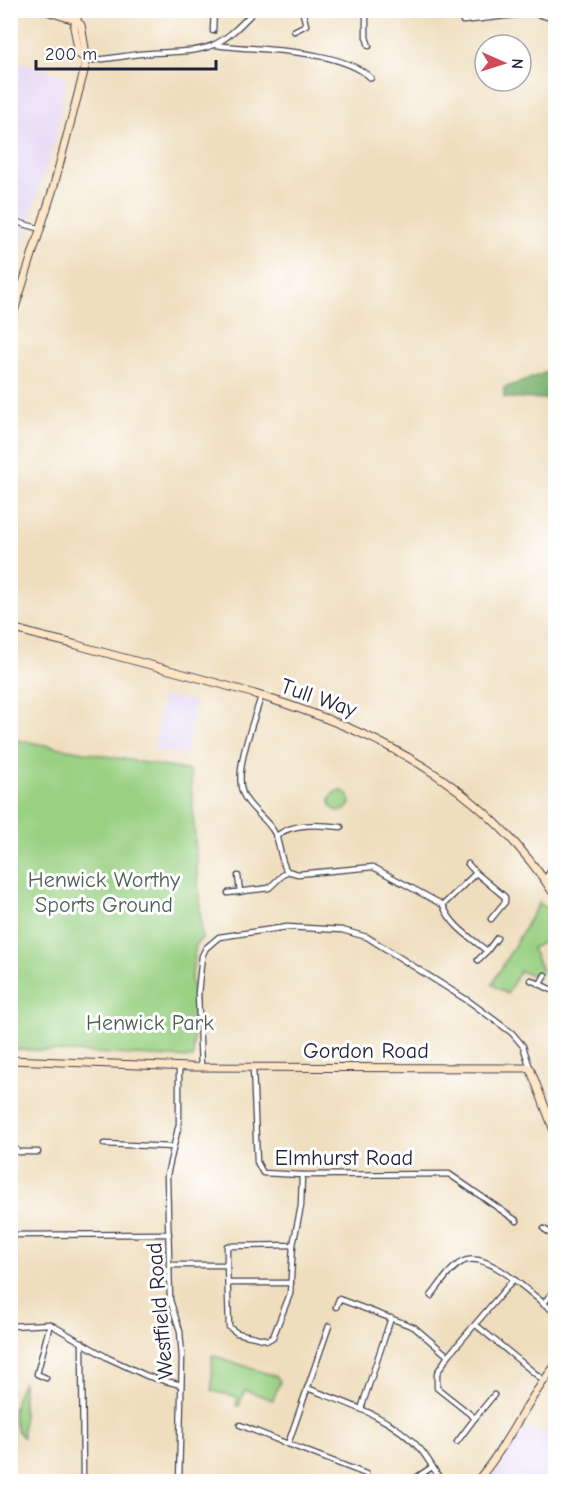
<svg xmlns="http://www.w3.org/2000/svg" width="566" height="1492" viewBox="0 0 566 1492" font-family="'Comic Neue',sans-serif">
<rect width="100%" height="100%" fill="#fff"/>
<filter id="ink" filterUnits="userSpaceOnUse"><feTurbulence type="fractalNoise" baseFrequency=".0167" numOctaves="2"/><feDisplacementMap in="SourceGraphic" scale="12" xChannelSelector="R" yChannelSelector="G"/><feConvolveMatrix kernelMatrix="1 2 1 2 8 2 1 2 1" color-interpolation-filters="sRGB"/></filter>
<filter id="wash" filterUnits="userSpaceOnUse"><feTurbulence type="fractalNoise" baseFrequency=".008" numOctaves="4" result="noise"/><feDisplacementMap in="SourceGraphic" scale="24" xChannelSelector="R" yChannelSelector="G"/><feGaussianBlur stdDeviation="1.35" result="paint"/><feColorMatrix in="noise" values="0 0 0 0 0 0 0 0 0 0 0 0 0 0 0 0 0 1.4 0 .05"/><feComposite in="paint" operator="in"/></filter>
<g filter="url(#wash)">
<rect width="100%" height="100%" fill="#efdebd"/>
<g fill="#e2d4f3">
<path d="M10,59L67,76L56,137L23,243L11,242Z"/>
<path d="M162,696L195,701L187,755L154,750Z"/>
<path d="M518,1426L555,1436V1481L481,1482L494,1469Z"/>
</g>
<g fill="#99d082" stroke="#5e795e" stroke-width="1.5">
<path d="M11,739L190,771L202,938L196,944L191,981L195,992L193,1058L11,1049Z"/>
<circle cx="340" cy="801" r="10"/>
<path d="M539,903C554,911 556,919 555,936L532,948L542,970L538,977L520,971L507,994L492,984Z"/>
<path d="M212,1355L277,1377L280,1381L273,1400L245,1390L239,1406L236,1405L238,1397L212,1391Z"/>
<path d="M23,1382V1437C7,1422 13,1401 23,1382Z"/>
</g>
<path fill="#7ab270" stroke="#4e6a56" stroke-width="1.5" d="M555,369V399L504,398V388Z"/>
</g>
<g filter="url(#ink)">
<g fill="none" stroke-linecap="round" stroke-linejoin="round">
<defs>
<g id="street">
<path d="M366,10V37L369,46"/>
<path d="M463,21L533,13L556,19"/>
<path d="M213,31L214,10"/>
<path d="M294,31L306,25L302,10"/>
<path d="M215,45C259,51 339,48 371,78"/>
<path d="M87,60C109,60 130,54 152,53C208,50 215,53 255,10"/>
<path d="M10,220L41,229"/>
<path d="M261,697C254,720 232,774 244,796C251,810 266,818 274,832C281,844 279,859 287,871L298,874L373,867L443,905C451,926 470,937 487,951L497,938"/>
<path d="M276,837C290,822 322,825 341,827"/>
<path d="M476,873L505,897V902L491,919"/>
<path d="M238,876L240,892"/>
<path d="M544,880L556,864"/>
<path d="M228,893L269,888L287,871"/>
<path d="M443,905L476,873L468,864"/>
<path d="M478,960L487,951"/>
<path d="M531,980L556,992"/>
<path d="M540,984L545,975"/>
<path d="M179,1067V1124L167,1175L170,1300L180,1331L182,1357L179,1482"/>
<path d="M201,1067L198,993L202,956L206,948L219,937L287,927L342,930L367,937L470,1002L512,1033L523,1046L530,1068"/>
<path d="M253,1068L257,1162L263,1173L302,1175L449,1174L517,1221"/>
<path d="M10,1129L12,1144L18,1152H38"/>
<path d="M104,1144L173,1147"/>
<path d="M544,1229L556,1237"/>
<path d="M10,1235L169,1234"/>
<path d="M170,1265H227V1246L293,1245L301,1206L302,1175"/>
<path d="M227,1265L229,1327L237,1333L268,1340L273,1337L290,1294L293,1245"/>
<path d="M228,1283H291"/>
<path d="M431,1296C440,1285 450,1268 462,1262C488,1248 535,1299 556,1313"/>
<path d="M543,1304L556,1288"/>
<path d="M336,1307L339,1299L414,1327L448,1356L437,1373V1388L475,1418L457,1442"/>
<path d="M476,1325L543,1380"/>
<path d="M10,1326L50,1324L108,1358L147,1376L181,1385"/>
<path d="M329,1326L288,1444L366,1474"/>
<path d="M82,1342L83,1482"/>
<path d="M448,1356L513,1280"/>
<path d="M46,1378L37,1374L50,1324"/>
<path d="M307,1388C348,1404 391,1416 421,1450C429,1460 435,1471 442,1482"/>
<path d="M361,1409L391,1318"/>
<path d="M475,1418L494,1395"/>
<path d="M240,1425L288,1444"/>
<path d="M410,1482L432,1467"/>
</g>
<g id="secondary">
<path d="M43,10L75,20"/>
<path d="M80,10L74,27L79,54L87,60"/>
<path d="M10,324L53,189L87,60L81,25L75,20"/>
<path d="M10,627C32,635 55,639 77,645C259,697 444,723 556,897"/>
<path d="M10,1060L190,1067L530,1068L556,1136"/>
<path d="M476,1482C508,1446 525,1401 556,1365"/>
</g>
</defs>
<use href="#street" stroke="#413e4e" stroke-width="7"/>
<use href="#secondary" stroke="#413e4e" stroke-width="9"/>
<use href="#street" stroke="#fff" stroke-width="4.5"/>
<use href="#secondary" stroke="#fde5c5" stroke-width="7"/>
</g>
</g>
<g text-anchor="middle" stroke-width="6" stroke-linejoin="round" paint-order="stroke">
<g font-size="22" fill="#22223b" stroke="#fff">
<text transform="translate(319 697) rotate(19)" y="8">Tull Way</text>
<text x="366" y="1058">Gordon Road</text>
<text x="344" y="1165">Elmhurst Road</text>
<text transform="translate(159 1311) rotate(-95)" y="8">Westfield Road</text>
</g>
<g font-size="22" fill="#4c5f54" stroke="#fff">
<text x="104" y="887">Henwick Worthy<tspan x="104" dy="25">Sports Ground</tspan></text>
<text x="150" y="1030">Henwick Park</text>
</g>
</g>
<rect width="566" height="1492" fill="none" stroke="#fff" stroke-width="36"/>
<g transform="translate(503 63) rotate(93)"><circle r="28" fill="#ffffff" stroke="#a7a7b1" stroke-width="1.5"/>
<path d="M0-4.5L10 22L0 15L-10 22Z" fill="#d1495b"/>
<text y="-9" font-size="16" font-weight="bold" text-anchor="middle" fill="#22223b">N</text>
</g>
<path d="M36 60v9h180v-9" fill="none" stroke="#22223b" stroke-width="3"/>
<text x="45" y="60" font-size="18" fill="#22223b" stroke="#ffffff" stroke-width="4.5" paint-order="stroke">200 m</text>
</svg>
